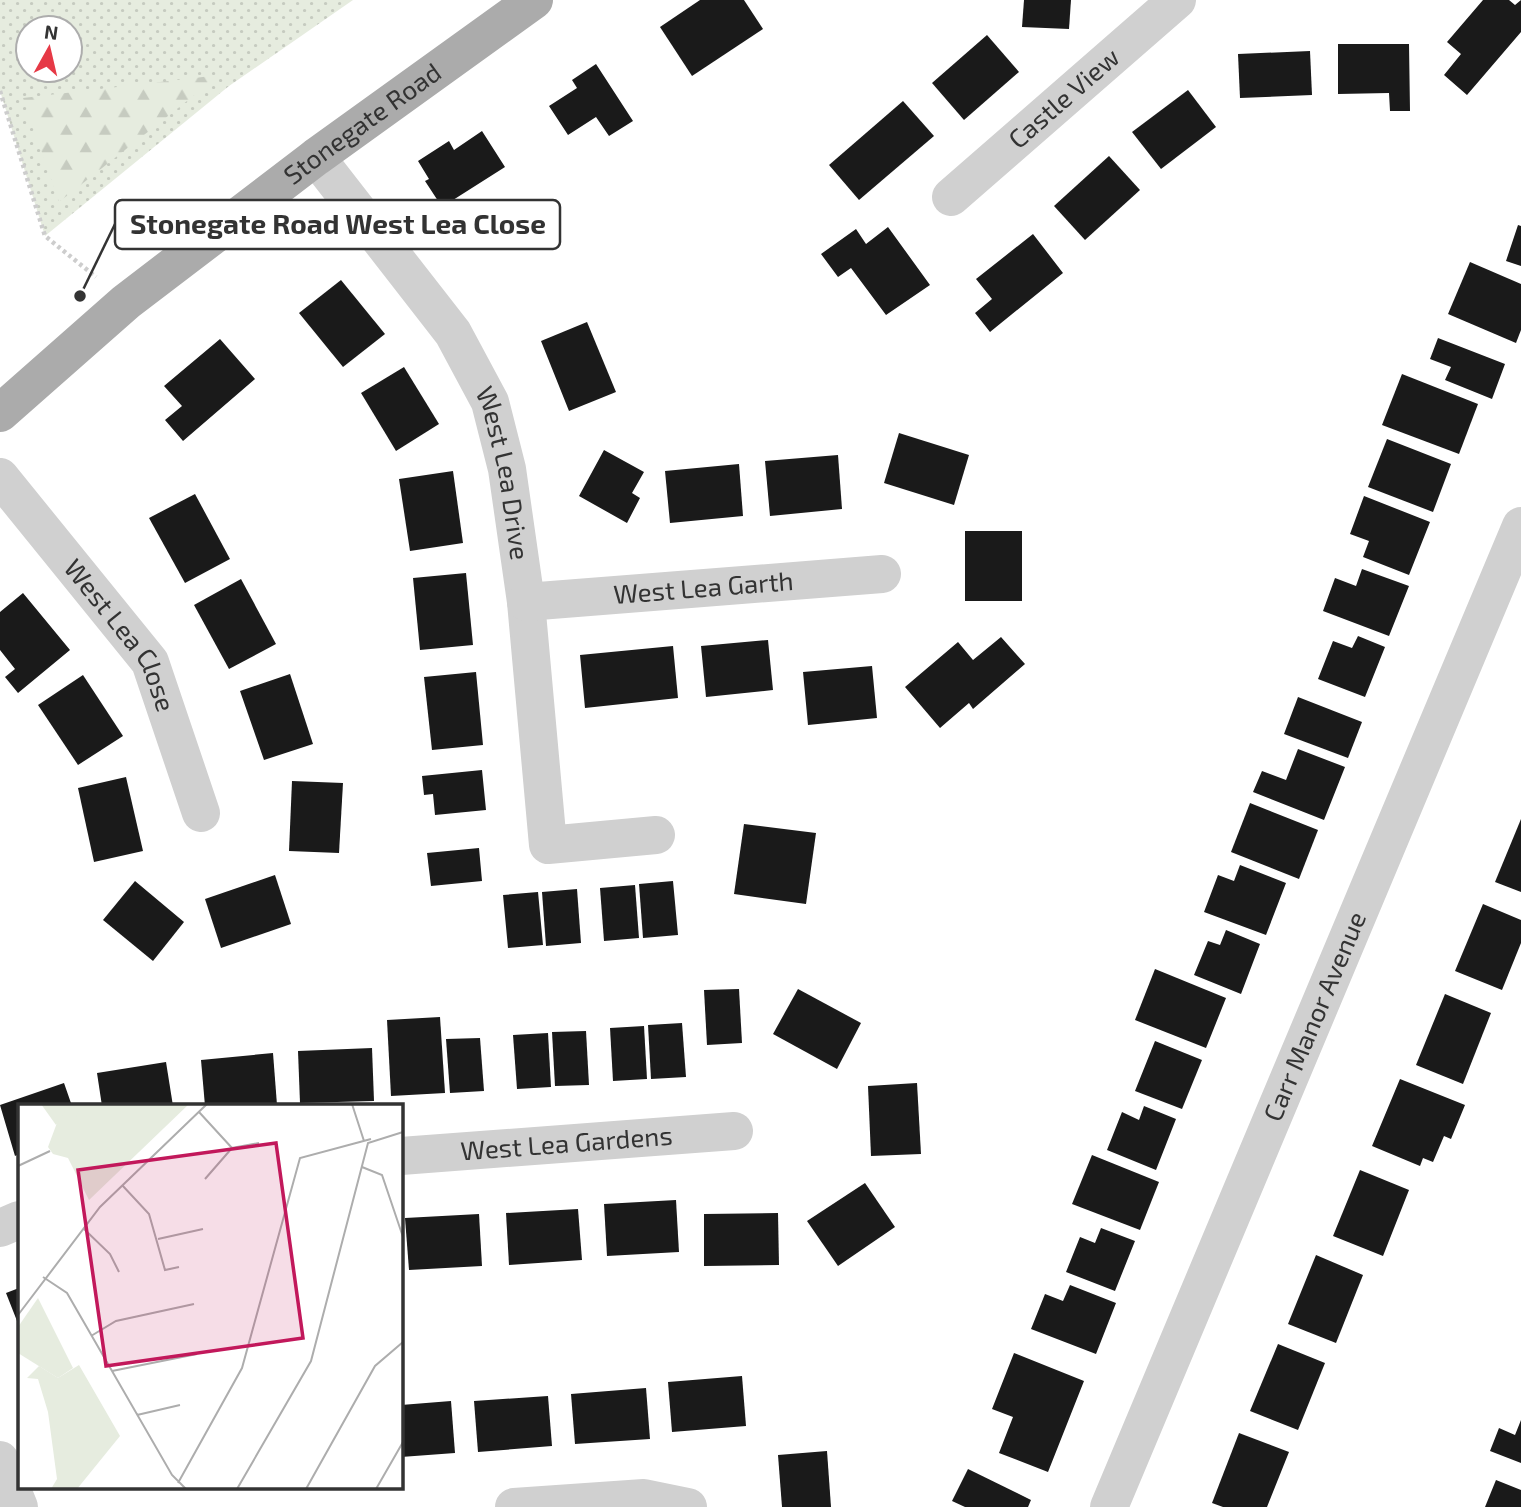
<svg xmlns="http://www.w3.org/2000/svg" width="1521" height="1507" viewBox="0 0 1521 1507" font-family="'Exo 2',sans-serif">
<defs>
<pattern id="grass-dots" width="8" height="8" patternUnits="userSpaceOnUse" patternTransform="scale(1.75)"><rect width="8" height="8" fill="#e6ecdf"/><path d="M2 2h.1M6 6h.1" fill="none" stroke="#c6cbc0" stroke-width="1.8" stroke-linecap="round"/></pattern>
<pattern id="forest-firs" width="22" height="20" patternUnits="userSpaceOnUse" patternTransform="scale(1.75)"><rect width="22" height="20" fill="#e6ecdf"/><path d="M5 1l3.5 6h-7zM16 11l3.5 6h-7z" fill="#c6cbc0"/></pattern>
</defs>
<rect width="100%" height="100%" fill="#fff"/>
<path fill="url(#grass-dots)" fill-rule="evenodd" d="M0,0H353L229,86L45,236L0,91ZM28,28H70V70H28Z"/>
<path fill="url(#forest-firs)" d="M220,75L59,202L23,98Z"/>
<g fill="#1a1a1a">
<path d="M700,0H744L763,29L692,76L660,27Z"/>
<path d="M1024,0H1071L1069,29L1022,27Z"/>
<path d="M1483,0H1509L1515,5L1521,0V32L1467,95L1444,75L1461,54L1447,42Z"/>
<path d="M987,35L1019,72L964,120L932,83Z"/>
<path d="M1338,44H1409L1410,111H1390L1389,93L1338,94Z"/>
<path d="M1310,51L1312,95L1240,98L1238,54Z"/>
<path d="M596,64L633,121L609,136L596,117L568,135L549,106L577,88L572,80Z"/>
<path d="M1188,90L1216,127L1161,169L1132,132Z"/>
<path d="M903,101L934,136L859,200L829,165Z"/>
<path d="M482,131L505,167L442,207L425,181L429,179L418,161L449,141L454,150Z"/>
<path d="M1109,156L1140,190L1085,240L1054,206Z"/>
<path d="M1518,225L1521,226V266L1506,261Z"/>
<path d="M888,227L930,285L886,315L851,268L838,277L821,254L856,229L866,244Z"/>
<path d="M1033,234L1063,273L990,332L975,313L992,299L976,279Z"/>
<path d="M1470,262L1521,284V330L1516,343L1448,314Z"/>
<path d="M341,280L385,334L343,367L299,313Z"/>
<path d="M587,322L616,392L569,411L541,341Z"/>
<path d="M1438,338L1505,364L1492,399L1445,380L1451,367L1430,359Z"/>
<path d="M220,339L255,379L183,441L165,420L182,406L164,386Z"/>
<path d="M404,367L439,424L396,451L361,393Z"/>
<path d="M1402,374L1478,404L1459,454L1382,425Z"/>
<path d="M899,433L969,455L954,505L884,483Z"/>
<path d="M1387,439L1451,464L1433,512L1368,487Z"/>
<path d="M604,450L644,472L632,493L640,498L627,523L579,496Z"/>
<path d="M838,455L842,509L770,516L765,461Z"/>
<path d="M739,464L743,516L670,523L665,471Z"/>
<path d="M453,471L463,543L410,551L399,479Z"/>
<path d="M195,494L230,559L185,583L149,518Z"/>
<path d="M1364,496L1430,522L1409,575L1363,557L1369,541L1350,534Z"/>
<rect x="965" y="531" width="57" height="70"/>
<path d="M1362,569L1409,586L1389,636L1323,611L1335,578L1356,586Z"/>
<path d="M466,573L473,645L420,650L413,578Z"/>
<path d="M241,579L276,644L229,669L194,605Z"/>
<path d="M23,593L70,650L18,693L5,677L15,669L0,650V612Z"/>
<path d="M1358,636L1385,647L1365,697L1318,679L1333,641L1352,648Z"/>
<path d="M1001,637L1025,664L973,709L969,703L940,728L905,687L958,642L973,660Z"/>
<path d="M768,640L773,690L706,697L701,646Z"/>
<path d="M673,646L678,698L585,708L580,655Z"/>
<path d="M872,666L877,718L808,725L803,672Z"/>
<path d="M476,672L483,745L432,750L424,677Z"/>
<path d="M290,674L313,744L264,760L240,691Z"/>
<path d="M83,675L123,736L78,765L38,705Z"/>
<path d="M1298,697L1362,722L1348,758L1284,734Z"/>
<path d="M1298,749L1345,767L1324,820L1253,792L1262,771L1286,780Z"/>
<path d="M482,770L486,810L435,815L433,794L424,795L422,776Z"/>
<path d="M126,777L143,851L94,862L78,788Z"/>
<path d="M292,781L343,783L339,853L289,851Z"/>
<path d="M1250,803L1318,830L1299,879L1231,852Z"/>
<path d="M1521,819V892L1495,882Z"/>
<path d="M744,824L816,833L806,904L734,894Z"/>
<path d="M479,848L482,881L431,886L427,853Z"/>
<path d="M1240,865L1286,883L1266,935L1204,912L1218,875L1234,881Z"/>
<path d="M275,875L291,924L221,948L205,899Z"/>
<path d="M135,881L184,922L153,961L103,920Z"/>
<path d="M673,881L678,935L643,938L639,884Z"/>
<path d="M635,885L639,938L604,941L600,888Z"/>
<path d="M577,889L581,943L546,946L542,892Z"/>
<path d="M538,892L543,945L508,948L503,895Z"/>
<path d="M1483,904L1521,920V943L1502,990L1455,971Z"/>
<path d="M1226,930L1260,944L1241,994L1194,975L1208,941L1220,945Z"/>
<path d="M1155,969L1226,998L1206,1048L1135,1020Z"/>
<path d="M739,989L742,1043L707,1045L704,990Z"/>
<path d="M798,989L861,1023L837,1069L773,1034Z"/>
<path d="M1445,994L1491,1013L1463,1084L1416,1065Z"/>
<path d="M440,1017L445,1093L391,1096L387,1020Z"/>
<path d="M682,1023L686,1077L651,1079L648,1025Z"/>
<path d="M644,1026L647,1079L613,1081L610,1028Z"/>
<path d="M586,1031L589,1085L555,1086L552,1032Z"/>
<path d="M548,1033L551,1087L517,1089L513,1035Z"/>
<path d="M480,1038L484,1091L450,1093L446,1039Z"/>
<path d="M1155,1041L1202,1060L1182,1109L1135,1091Z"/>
<path d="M372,1048L374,1101L300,1103L298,1051Z"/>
<path d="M273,1053L277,1105L205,1106L201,1060Z"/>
<path d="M166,1062L173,1106H102L97,1073Z"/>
<path d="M1400,1079L1465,1105L1451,1139L1444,1136L1433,1162L1423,1158L1420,1166L1372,1146Z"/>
<path d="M64,1083L72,1106H19V1154L15,1156L0,1105Z"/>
<path d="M917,1083L921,1154L871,1156L868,1086Z"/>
<path d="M1144,1106L1176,1119L1156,1170L1107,1150L1122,1112L1139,1120Z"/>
<path d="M1092,1155L1159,1182L1140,1230L1072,1204Z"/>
<path d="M1360,1170L1409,1190L1383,1256L1333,1236Z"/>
<path d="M865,1183L895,1227L838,1266L807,1221Z"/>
<path d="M676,1200L679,1252L607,1256L604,1204Z"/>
<path d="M578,1209L582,1260L509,1265L506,1213Z"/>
<path d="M778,1213L779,1265L704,1266V1214Z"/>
<path d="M479,1214L482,1266L409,1270L405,1218Z"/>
<path d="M1101,1228L1135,1241L1115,1291L1066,1272L1080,1237L1095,1243Z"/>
<path d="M1316,1255L1363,1275L1336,1343L1288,1324Z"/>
<path d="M1070,1285L1116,1303L1096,1354L1031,1329L1045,1294L1063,1301Z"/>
<path d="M19,1288V1326L6,1293Z"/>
<path d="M1278,1344L1325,1363L1298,1430L1250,1411Z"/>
<path d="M1014,1353L1084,1381L1048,1472L999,1453L1013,1417L992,1409Z"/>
<path d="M742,1376L746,1426L672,1432L668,1382Z"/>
<path d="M646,1388L650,1439L575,1444L571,1394Z"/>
<path d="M548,1396L552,1446L478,1452L474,1401Z"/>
<path d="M451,1401L455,1453L401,1457V1405Z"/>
<path d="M1521,1420V1463L1490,1451L1499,1428L1515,1435Z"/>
<path d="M1239,1433L1289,1452L1267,1507H1223L1212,1503Z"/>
<path d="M827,1451L831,1507H782L778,1455Z"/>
<path d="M968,1469L1031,1500L1028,1507H965L952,1501Z"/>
<path d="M1496,1480L1521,1490V1507H1485Z"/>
</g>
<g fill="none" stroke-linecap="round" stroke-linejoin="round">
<path stroke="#cdcdcd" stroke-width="4.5" stroke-dasharray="3.5 3.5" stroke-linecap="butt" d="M0,91L45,236L96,277"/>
<g stroke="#d0d0d0" stroke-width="38">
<path id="s1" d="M316,157L453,333L490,402L507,469L526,602L548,845L656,835"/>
<path id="s2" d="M951,197L1177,0"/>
<path id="s3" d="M0,477L150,662L201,813"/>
<path id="s4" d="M526,602L882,574"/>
<path id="s5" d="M401,1156L734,1131"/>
<path d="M0,1228L19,1220"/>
<path d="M0,1460L19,1507"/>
<path d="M514,1507L644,1498L688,1507"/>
<path id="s6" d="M1109,1507L1521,526"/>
</g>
<path stroke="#ababab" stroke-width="38" id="s7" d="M0,413L126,302L316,157L534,0"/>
</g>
<g text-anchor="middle" stroke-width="7" stroke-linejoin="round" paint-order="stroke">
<g font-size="26" fill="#333" stroke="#fff">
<text dy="9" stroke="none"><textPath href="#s2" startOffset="150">Castle View</textPath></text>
<text dy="9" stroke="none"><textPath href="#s7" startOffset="464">Stonegate Road</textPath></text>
<text dy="9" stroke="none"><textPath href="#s1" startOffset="374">West Lea Drive</textPath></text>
<text dy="9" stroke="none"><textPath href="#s4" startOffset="178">West Lea Garth</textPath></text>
<text dy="9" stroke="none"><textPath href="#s3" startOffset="200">West Lea Close</textPath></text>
<text dy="9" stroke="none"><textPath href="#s6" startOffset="532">Carr Manor Avenue</textPath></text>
<text dy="9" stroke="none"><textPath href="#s5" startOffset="166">West Lea Gardens</textPath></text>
</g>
</g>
<g transform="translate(18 1104)">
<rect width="385" height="385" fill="#fff"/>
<path d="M46,0H171L71,96L50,54L35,50L30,43Z" fill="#e6ecdf"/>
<path d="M23,0H46L47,8L38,21ZM64,0H86L113,27L89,51L58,13ZM98,0H143L120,21ZM61,261L102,332L59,385H33L39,375L30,308L20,275L9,274L21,262L40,274Z" fill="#e6ecdf"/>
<path d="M20,194L55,264L40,274L0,249V223Z" fill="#e6ecdf"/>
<path fill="none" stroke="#adadad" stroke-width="2" d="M334,0L346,37M181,8L214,44M0,62L32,47M344,63L364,71L385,133M187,75L214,44L241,39M104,81L131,110L147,166L161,163M65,124L92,150L101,168M140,135L185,125M25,173L49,189L154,371L168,385M0,211L82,103L189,0M73,232L98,217L176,200M94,267L179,250M119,311L162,301M160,379L224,264L282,54L353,35M219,385L293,257L350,39L385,28M288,385L357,262L385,238M358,385L385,338"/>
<path fill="#c2185b" fill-opacity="0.15" stroke="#c2185b" stroke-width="3.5" d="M258,39L285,234L88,262L60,66Z"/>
<rect width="385" height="385" fill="none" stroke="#333" stroke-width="3.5"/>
</g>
<path fill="none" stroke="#333" stroke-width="2.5" d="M80 296L115 224"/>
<circle fill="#333" stroke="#fff" stroke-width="2.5" cx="80" cy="296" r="7"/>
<rect fill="#fff" stroke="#333" stroke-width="2.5" x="115" y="200" width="445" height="49" rx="7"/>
<g font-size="28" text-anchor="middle" font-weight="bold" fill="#333">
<text x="338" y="234">Stonegate Road West Lea Close</text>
</g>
<g transform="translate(49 49) rotate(8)"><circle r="33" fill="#ffffff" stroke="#adadad" stroke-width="2"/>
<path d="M0-5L12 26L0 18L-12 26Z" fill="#e63946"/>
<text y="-10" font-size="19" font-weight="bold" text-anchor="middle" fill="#333333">N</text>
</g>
</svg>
